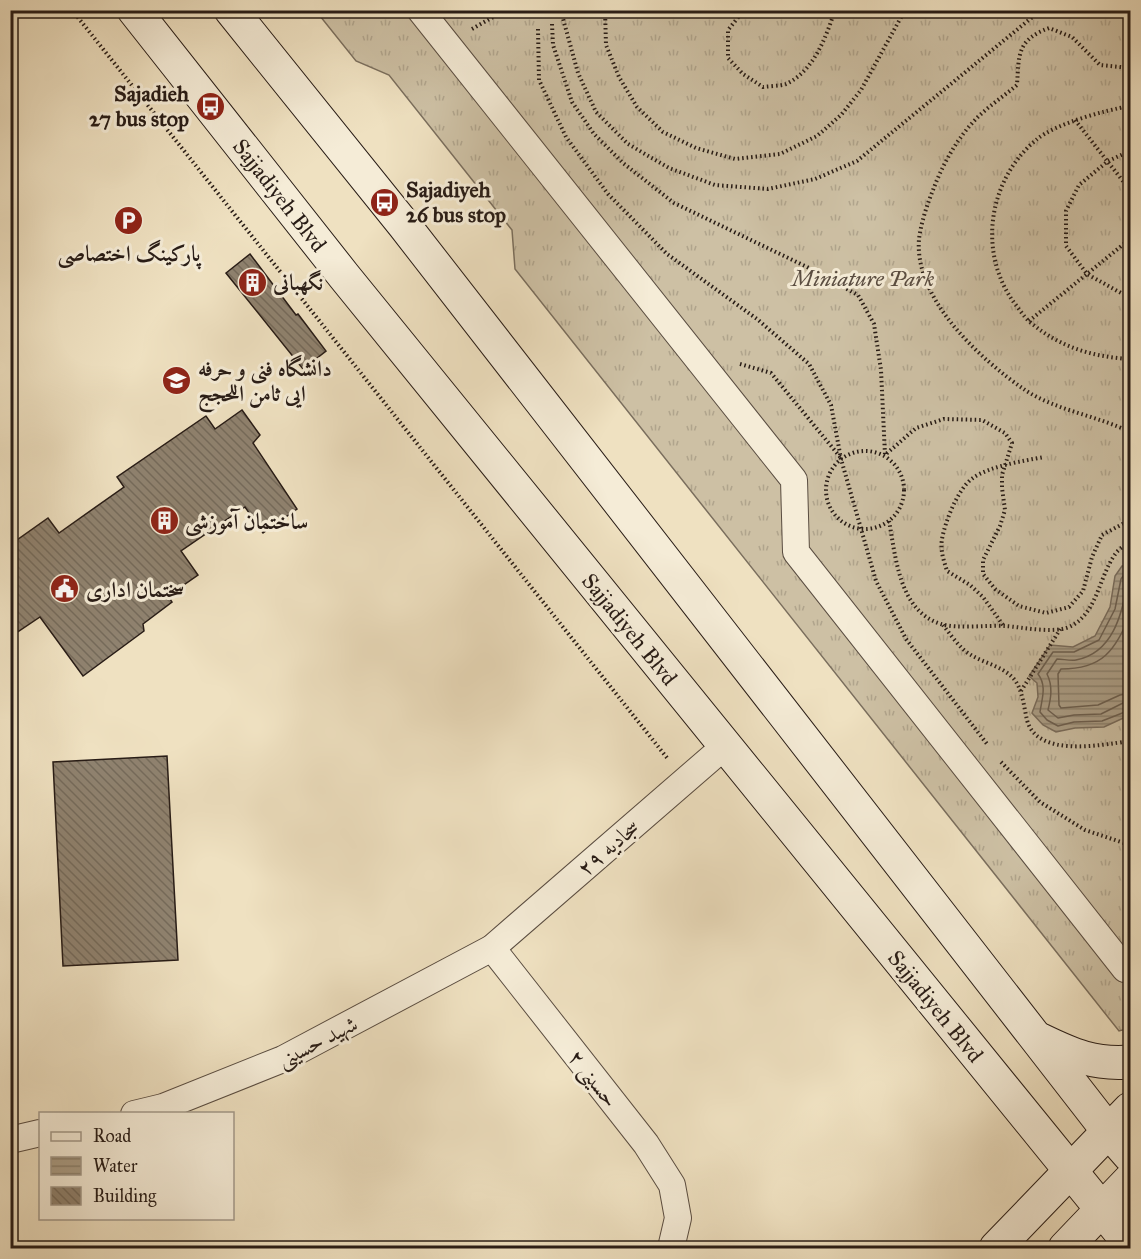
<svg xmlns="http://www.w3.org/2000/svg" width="1141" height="1259" viewBox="0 0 1141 1259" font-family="'IM FELL Great Primer',Amiri,serif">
<defs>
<pattern id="grass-tufts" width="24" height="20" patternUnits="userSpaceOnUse" patternTransform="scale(1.5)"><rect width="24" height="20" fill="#cdc0a4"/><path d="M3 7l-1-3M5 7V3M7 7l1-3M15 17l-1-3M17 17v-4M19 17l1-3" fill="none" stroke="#b0a48c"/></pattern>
<pattern id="water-rules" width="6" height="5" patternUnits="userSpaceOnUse" patternTransform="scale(1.5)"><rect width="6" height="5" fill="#ab9e87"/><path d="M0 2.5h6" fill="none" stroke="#8b806d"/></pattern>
<pattern id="building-back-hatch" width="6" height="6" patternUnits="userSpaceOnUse" patternTransform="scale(1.5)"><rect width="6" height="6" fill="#8f826f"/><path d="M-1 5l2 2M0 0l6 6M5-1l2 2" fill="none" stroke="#756a5a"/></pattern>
</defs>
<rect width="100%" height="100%" fill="#efe1c1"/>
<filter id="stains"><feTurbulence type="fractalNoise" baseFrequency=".00333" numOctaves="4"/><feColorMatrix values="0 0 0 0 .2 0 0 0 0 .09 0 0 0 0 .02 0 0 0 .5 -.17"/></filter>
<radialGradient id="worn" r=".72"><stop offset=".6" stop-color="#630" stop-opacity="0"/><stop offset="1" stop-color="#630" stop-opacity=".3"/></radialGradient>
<path fill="url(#grass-tufts)" stroke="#7a6e5d" stroke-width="1.5" d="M316,11H1130V1028L1119,1031L515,269L512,230L389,75L356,61Z"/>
<path fill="url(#water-rules)" stroke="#776a5a" stroke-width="1.5" d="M1130,565V715L1104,727L1075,728L1056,732L1043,725L1032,713L1038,697L1037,683L1029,676L1050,645L1073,647L1095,636L1110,607L1115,576L1122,566Z"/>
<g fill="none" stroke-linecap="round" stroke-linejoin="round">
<g stroke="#6a5d4e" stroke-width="1.5">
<path d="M1130,571L1126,572L1121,579L1115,609L1099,640L1074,652H1053L1038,674C1047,686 1042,698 1040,712L1047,720L1058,726L1074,722L1102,721L1130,710"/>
<path d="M1130,578L1128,582C1122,614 1113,653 1076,660C1070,661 1063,659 1057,659L1047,674C1053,686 1051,698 1048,710L1058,718L1074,715L1101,714L1123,703L1130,702"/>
<path d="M1130,616C1114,650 1104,669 1061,669L1058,674L1059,705L1061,708L1098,705L1120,695L1130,693"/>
</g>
</g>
<g fill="url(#building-back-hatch)" stroke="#281c16" stroke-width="1.5">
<path d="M250,254L296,315L298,314L326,351L303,369L226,273Z"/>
<path d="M242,410L260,435L253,443L297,509L263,533L245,507L181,551L198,575L168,596L172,602L143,624L144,631L83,676L40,617L10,637V545L48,518L59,533L124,487L117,477L206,416L215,429Z"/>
<path d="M167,756L178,960L63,966L53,762Z"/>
</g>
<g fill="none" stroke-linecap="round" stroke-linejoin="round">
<defs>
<g id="street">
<path d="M420,10L794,480L796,552L1125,969H1130"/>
<path d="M492,948L646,1144L672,1185L678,1218L671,1248"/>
<path d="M134,1114L163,1107L283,1059L492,948L725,746"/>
<path d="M10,1140L40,1133"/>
</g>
<g id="secondary">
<path d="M134,10L344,276L1130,1244"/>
<path d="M231,10L404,225L1109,1132L1130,1156"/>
<path d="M1041,1040C1072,1055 1095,1065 1130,1062"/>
<path d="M996,1248L1130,1109"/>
<path d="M1065,1248L1130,1180"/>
</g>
</defs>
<use href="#street" stroke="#5a4d41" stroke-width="28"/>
<use href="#secondary" stroke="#281c16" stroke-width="35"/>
<g stroke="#281c16" stroke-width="4" stroke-dasharray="1.5 3" stroke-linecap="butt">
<path d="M72,10L668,759"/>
<path d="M605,10L606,45L619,77L637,107L663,132L696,148L735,159L780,154L817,136L841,115L861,90L905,10"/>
<path d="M744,10L728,30V58L743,74L763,87C770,86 780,86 786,84C814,71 826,37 835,10"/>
<path d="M562,15L578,73L596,112L628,144L669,168L715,185L768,189L815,179L857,161L1041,10"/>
<path d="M552,24L553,45L572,102L594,134L623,163L674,203L807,267L858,295L874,324L881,370L885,455L916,428L944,419L982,420L1005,433L1012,443L1002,475V488L1005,510L1000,526L983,560V574L995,589L1019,606L1046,613L1069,607L1083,591L1092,557L1102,535L1130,520"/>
<path d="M472,29L502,12"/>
<path d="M538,29L539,80L566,137L608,194L667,254L757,319L809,364L831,405L841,459L876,581L906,639L987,744"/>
<path d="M1130,68L1100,65L1072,37L1049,28C1017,40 1019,54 1017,85C1003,97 987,107 975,120C956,140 942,166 933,190C927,205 921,223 919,239C914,299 980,359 1025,390C1055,410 1098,416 1130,432"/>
<path d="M1130,106C1106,110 1054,124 1036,140C988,180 977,253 1015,304C1020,310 1024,317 1030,322C1059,347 1093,357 1130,359"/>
<path d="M1075,120L1130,190"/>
<path d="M1130,151L1108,161L1079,185L1066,211V246L1087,274L1121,293L1130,294"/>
<path d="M1029,321L1130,239"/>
<path d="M740,364L771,373L841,458"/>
<circle cx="865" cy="490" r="39"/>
<path d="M889,521C896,558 899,611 941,624C957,629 987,625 1005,626C1023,627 1057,635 1073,625C1098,610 1099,576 1116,553C1120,548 1126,545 1130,541"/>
<path d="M943,625C951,635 960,649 971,655C984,663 1001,666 1012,677C1022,686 1024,707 1027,720C1037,758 1101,745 1130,741"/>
<path d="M1003,625L983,597L970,585L947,571C944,561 940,551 942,539C945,522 958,488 973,478C990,466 1023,461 1044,457"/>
<path d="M1021,691L1061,628"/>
<path d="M1001,762L1040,802L1085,830L1130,845"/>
</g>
<use href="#street" stroke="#f5ecd7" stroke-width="26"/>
<use href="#secondary" stroke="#f5ecd7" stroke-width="33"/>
</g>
<defs>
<symbol id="bus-disc" viewBox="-11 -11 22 22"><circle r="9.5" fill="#8f2418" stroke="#f5ecd7"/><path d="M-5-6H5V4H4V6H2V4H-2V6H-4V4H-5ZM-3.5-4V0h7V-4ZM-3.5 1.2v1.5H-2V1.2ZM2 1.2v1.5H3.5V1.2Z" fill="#fff"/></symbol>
<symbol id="parking-disc" viewBox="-11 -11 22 22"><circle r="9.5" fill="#8f2418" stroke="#f5ecd7"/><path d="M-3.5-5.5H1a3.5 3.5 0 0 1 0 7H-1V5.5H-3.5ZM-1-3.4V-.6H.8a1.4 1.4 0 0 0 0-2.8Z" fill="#fff"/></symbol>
<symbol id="building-disc" viewBox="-11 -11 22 22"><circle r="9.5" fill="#8f2418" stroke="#f5ecd7"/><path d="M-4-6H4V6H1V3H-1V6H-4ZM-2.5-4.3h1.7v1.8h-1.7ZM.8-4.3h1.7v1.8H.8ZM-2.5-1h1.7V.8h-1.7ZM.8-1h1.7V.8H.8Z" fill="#fff"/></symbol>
<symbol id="university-disc" viewBox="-11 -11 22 22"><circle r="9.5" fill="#8f2418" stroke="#f5ecd7"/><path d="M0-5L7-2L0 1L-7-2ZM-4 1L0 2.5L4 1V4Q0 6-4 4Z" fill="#fff"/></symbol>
<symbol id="civic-disc" viewBox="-11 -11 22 22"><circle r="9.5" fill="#8f2418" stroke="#f5ecd7"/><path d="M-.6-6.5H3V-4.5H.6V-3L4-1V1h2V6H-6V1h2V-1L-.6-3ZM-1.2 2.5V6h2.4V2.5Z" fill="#fff"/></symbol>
</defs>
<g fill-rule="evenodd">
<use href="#bus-disc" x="194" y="90" width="33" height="33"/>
<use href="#bus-disc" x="368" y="186" width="33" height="33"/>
<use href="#parking-disc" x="112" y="204" width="33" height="33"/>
<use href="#building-disc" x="236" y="266" width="33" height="33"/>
<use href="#university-disc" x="160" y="364" width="33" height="33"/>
<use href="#building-disc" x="148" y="504" width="33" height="33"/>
<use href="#civic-disc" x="48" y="572" width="33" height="33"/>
</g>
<g text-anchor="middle" stroke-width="6" stroke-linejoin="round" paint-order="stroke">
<g font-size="22" font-weight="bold" fill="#281c16" stroke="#f5ecd7" text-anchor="start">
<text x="189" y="101" text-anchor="end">Sajadieh<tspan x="189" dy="25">27 bus stop</tspan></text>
<text x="406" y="197">Sajadiyeh<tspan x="406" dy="25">26 bus stop</tspan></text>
<text x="129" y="261" text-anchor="middle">پارکینگ اختصاصی</text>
<text x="273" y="290">نگهبانی</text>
<text x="198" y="376">دانشگاه فنی و حرفه<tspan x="198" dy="25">ایی ثامن اللحجج</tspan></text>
<text x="185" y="529">ساختمان آموزشی</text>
<text x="86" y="597">سختمان اداری</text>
</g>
<g font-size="22" fill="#281c16" stroke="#f5ecd7">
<text transform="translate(280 195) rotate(52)" y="8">Sajjadiyeh Blvd</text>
<text transform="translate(630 629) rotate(51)" y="8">Sajjadiyeh Blvd</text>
<text transform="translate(608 847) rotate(-41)" y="8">سجادیه ۲۹</text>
<text transform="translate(936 1006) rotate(51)" y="8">Sajjadiyeh Blvd</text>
<text transform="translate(317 1041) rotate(-27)" y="8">شهید حسینی</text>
<text transform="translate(594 1078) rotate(52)" y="8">حسینی ۲</text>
</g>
<g font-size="22" font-style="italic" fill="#5a4d41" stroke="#f5ecd7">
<text x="863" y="286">Miniature Park</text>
</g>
</g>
<rect width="1141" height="1259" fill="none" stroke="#efe1c1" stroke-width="36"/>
<rect x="12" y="12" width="1117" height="1235" fill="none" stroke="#281c16" stroke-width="3"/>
<rect x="18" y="18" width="1105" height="1223" fill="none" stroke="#281c16" stroke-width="1.5"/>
<rect x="39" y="1112" width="195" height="108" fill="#f5ecd7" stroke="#a3998a" stroke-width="1.5"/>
<rect x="51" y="1132" width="30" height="9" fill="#f5ecd7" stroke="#a3998a" stroke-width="1.5"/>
<text x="93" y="1142" font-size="18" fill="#281c16">Road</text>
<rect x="51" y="1157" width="30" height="18" fill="url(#water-rules)" stroke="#a3998a" stroke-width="1.5"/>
<text x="93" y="1172" font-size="18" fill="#281c16">Water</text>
<rect x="51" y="1187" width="30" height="18" fill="url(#building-back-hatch)" stroke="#a3998a" stroke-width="1.5"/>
<text x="93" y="1202" font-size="18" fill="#281c16">Building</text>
<rect width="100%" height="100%" filter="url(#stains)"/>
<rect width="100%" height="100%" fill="url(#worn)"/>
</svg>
